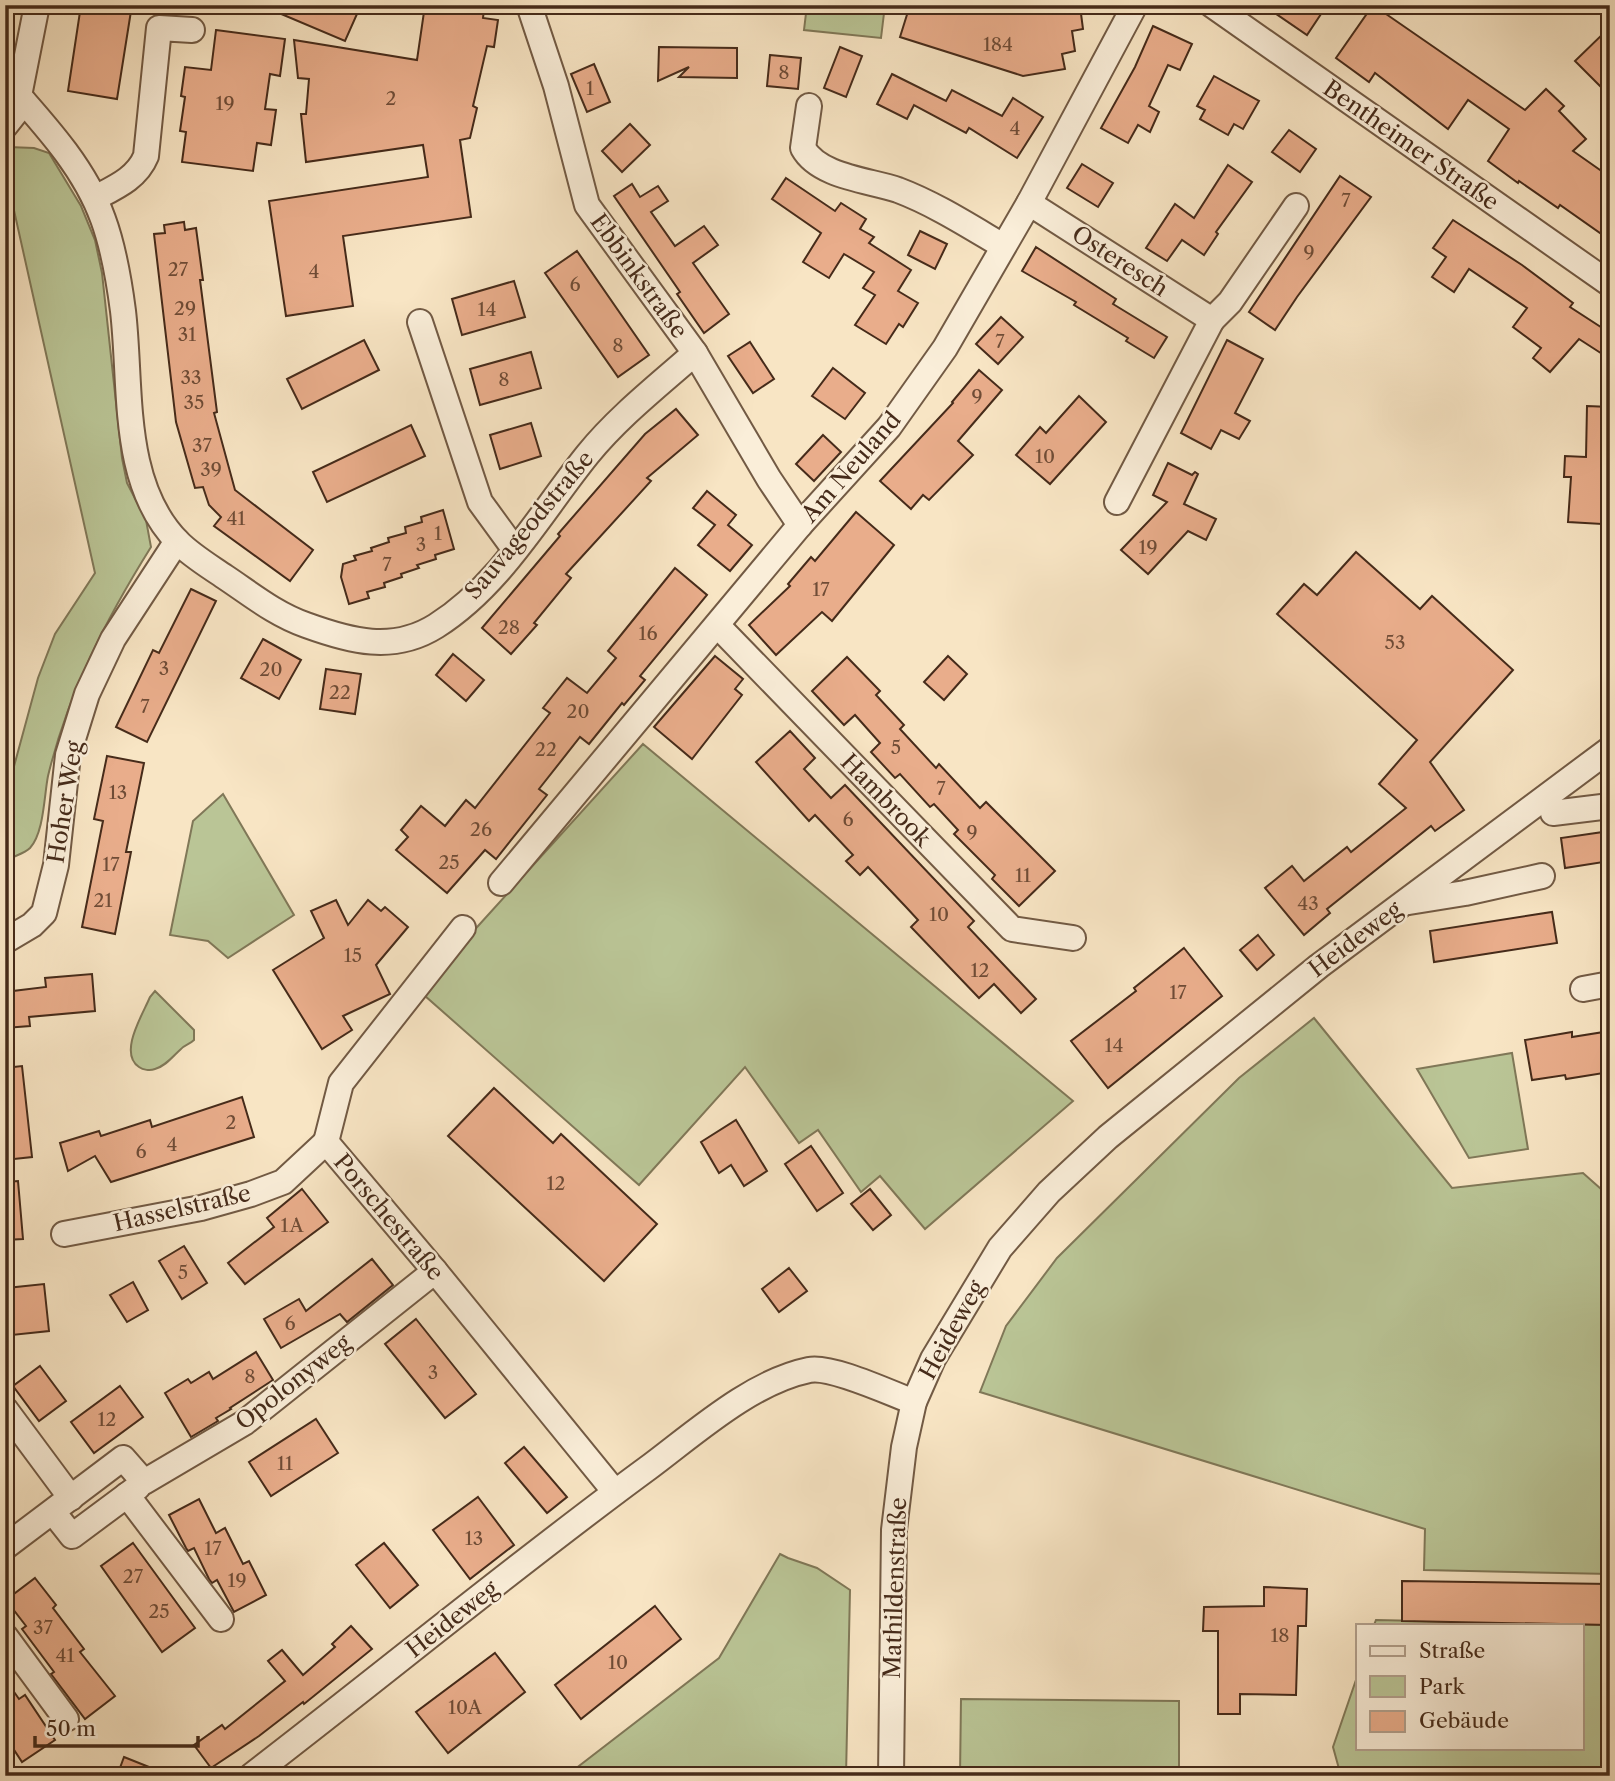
<svg xmlns="http://www.w3.org/2000/svg" width="1615" height="1781" viewBox="0 0 1615 1781" font-family="'Libre Caslon Text',serif">
<rect width="100%" height="100%" fill="#f8e5c4"/>
<filter id="stains"><feTurbulence type="fractalNoise" baseFrequency=".00286" numOctaves="4"/><feColorMatrix values="0 0 0 0 .2 0 0 0 0 .09 0 0 0 0 .02 0 0 0 .5 -.17"/></filter>
<radialGradient id="worn" r=".72"><stop offset=".6" stop-color="#630" stop-opacity="0"/><stop offset="1" stop-color="#630" stop-opacity=".3"/></radialGradient>
<g fill="#bac596" stroke="#807858" stroke-width="2">
<path d="M807,5H885L881,38L804,30Z"/>
<path d="M8,147L34,148L49,153L81,206L95,240L102,273L122,458L127,483L146,520L151,547C106,619 68,693 48,776C44,796 44,833 30,848C25,853 17,855 11,858L5,855L10,781L38,678L55,634L95,573L9,188L5,189V149Z"/>
<path d="M643,744L1073,1101L925,1229L880,1176L861,1192L818,1130L799,1143L745,1067L639,1185L424,995L469,936Z"/>
<path d="M223,794L294,915L228,958L208,941L170,935L193,821Z"/>
<path d="M155,991L194,1030V1040C190,1044 184,1045 181,1049C173,1056 166,1066 155,1069C150,1071 143,1070 139,1067C118,1053 143,1014 150,997Z"/>
<path d="M1314,1018L1452,1188L1583,1173L1610,1197V1574L1424,1570L1425,1529L980,1392L1006,1326L1057,1258L1239,1078Z"/>
<path d="M1512,1053L1528,1149L1469,1158L1417,1069Z"/>
<path d="M780,1554L788,1558L817,1568L850,1590L846,1776H566L719,1658Z"/>
<path d="M1376,1620L1610,1625V1776H1341L1333,1747L1358,1674V1748H1582V1625H1374Z"/>
<path d="M961,1699L1179,1701V1776H960Z"/>
</g>
<g fill="#e9ad8b" stroke="#462b1a" stroke-width="2">
<path d="M81,5L131,11L117,99L68,91Z"/>
<path d="M260,5H361L345,41Z"/>
<path d="M425,5H452L484,10L483,18L498,20L494,47L487,46L473,106L477,108L470,138L460,140L471,217L343,236L353,306L286,316L269,201L428,177L423,145L306,162L301,114H306L309,79L298,78L294,40L417,60Z"/>
<path d="M910,5H937L957,12L959,5H1022L1044,12L1080,6L1083,29L1072,31L1075,51L1062,54L1065,69L1023,76L900,37Z"/>
<path d="M1263,5H1327L1307,35Z"/>
<path d="M1373,5L1525,110L1546,89L1564,106L1559,111L1586,139L1573,151L1610,177V240L1560,205L1558,208L1519,181L1518,183L1488,161L1509,129L1468,100L1448,129L1375,73L1369,82L1336,58Z"/>
<path d="M1153,26L1192,44L1180,70L1168,65L1149,106L1159,112L1150,132L1138,125L1128,143L1101,128L1135,67Z"/>
<path d="M1610,27V96L1575,61Z"/>
<path d="M216,30L285,39L280,76L270,74L265,109L276,110L271,145L257,143L253,171L182,162L186,132L180,131L185,97L181,96L185,67L211,70Z"/>
<path d="M659,47L737,48V78L679,77L689,67L658,81Z"/>
<path d="M840,47L862,56L846,97L824,88Z"/>
<path d="M770,55L801,58L798,89L767,86Z"/>
<path d="M594,64L610,102L587,112L571,74Z"/>
<path d="M892,74L946,101L952,90L1002,116L1013,98L1043,117L1017,158L969,128L966,133L914,105L907,119L877,104Z"/>
<path d="M1214,76L1259,101L1243,129L1234,124L1228,135L1200,119L1205,110L1197,106Z"/>
<path d="M630,124L650,145L622,172L602,151Z"/>
<path d="M1289,130L1316,149L1300,172L1272,152Z"/>
<path d="M1082,164L1113,183L1098,207L1067,188Z"/>
<path d="M1228,165L1252,182L1216,232L1218,234L1204,255L1182,240L1167,261L1146,248L1175,204L1194,218Z"/>
<path d="M1340,176L1371,197L1297,297L1275,330L1249,312Z"/>
<path d="M786,178L835,211L841,203L866,219L860,229L874,237L869,243L911,270L898,291L918,303L903,327L899,324L886,344L855,325L875,295L863,288L874,272L844,254L829,278L803,262L821,233L772,199Z"/>
<path d="M632,184L640,197L658,186L668,201L651,212L675,246L704,226L718,245L693,263L729,314L704,333L677,294L680,292L614,196Z"/>
<path d="M1453,220L1522,265L1573,303L1570,307L1610,333V359L1579,339L1550,372L1533,358L1541,348L1513,327L1527,308L1469,269L1454,292L1432,277L1446,257L1433,248Z"/>
<path d="M184,222L185,230L196,228L203,280H200L217,412L214,413L235,490L313,550L290,581L214,526L221,517L209,505L203,487L195,488L176,422L154,234L165,233L164,225Z"/>
<path d="M920,231L947,244L935,269L908,255Z"/>
<path d="M1036,247L1116,299L1113,304L1167,337L1154,358L1126,341L1128,338L1074,305L1076,302L1022,271Z"/>
<path d="M577,251L649,355L618,377L545,273Z"/>
<path d="M514,281L525,317L462,335L452,299Z"/>
<path d="M1001,317L1023,337L998,364L976,344Z"/>
<path d="M364,340L379,370L302,409L287,379Z"/>
<path d="M1227,340L1263,359L1235,413L1250,421L1239,439L1221,430L1211,449L1181,433Z"/>
<path d="M750,342L774,379L753,393L728,356Z"/>
<path d="M531,352L541,388L480,405L470,369Z"/>
<path d="M833,368L865,393L845,419L812,396Z"/>
<path d="M979,370L1002,390L958,441L973,455L929,500L923,495L911,509L880,481L953,403L952,402Z"/>
<path d="M1079,396L1106,422L1050,484L1016,455L1040,427L1046,433Z"/>
<path d="M1587,406L1610,407V478H1606L1602,524L1568,522L1571,477H1564L1565,456L1586,457Z"/>
<path d="M676,409L698,435L647,478L651,481L566,574L571,578L534,623L537,625L511,654L482,628L560,536L558,534L645,434Z"/>
<path d="M531,423L541,456L500,469L490,435Z"/>
<path d="M411,425L425,456L327,502L313,472Z"/>
<path d="M823,435L841,452L814,481L796,464Z"/>
<path d="M1168,463L1192,475L1195,472L1198,474L1184,504L1216,519L1206,540L1188,531L1148,574L1121,550L1167,502L1153,495Z"/>
<path d="M707,491L736,515L728,525L752,545L730,571L698,545L715,525L693,508Z"/>
<path d="M443,510L454,549L435,555L436,559L417,565L419,568L401,574L402,577L384,583L385,587L367,592L369,598L349,604L341,577L343,564L356,560L354,556L372,551L371,548L389,542L388,538L406,533L405,527L422,522L421,517Z"/>
<path d="M856,512L894,545L832,621L822,612L776,655L749,625L790,586L788,584L811,557L815,561Z"/>
<path d="M1356,552L1420,609L1432,596L1513,670L1430,762L1464,810L1435,831L1431,826L1327,909L1330,913L1304,935L1265,888L1292,866L1304,881L1347,847L1351,852L1406,808L1379,784L1417,740L1277,614L1304,584L1317,595Z"/>
<path d="M675,568L707,595L640,676L645,680L624,705L622,703L589,744L580,737L539,789L547,795L496,859L485,850L447,893L396,850L408,837L401,830L421,806L445,826L466,800L475,808L550,713L543,708L567,678L587,693L616,658L608,651Z"/>
<path d="M191,589L216,601L147,742L116,727L153,650L159,653Z"/>
<path d="M263,639L301,660L279,699L241,678Z"/>
<path d="M453,654L484,680L466,701L436,675Z"/>
<path d="M715,656L743,679L735,689L742,695L692,759L654,727Z"/>
<path d="M948,656L967,674L944,700L924,682Z"/>
<path d="M847,657L880,691L876,695L904,725L900,729L936,768L939,764L980,808L986,802L1055,871L1019,906L992,879L995,875L954,834L958,830L934,804L930,807L900,774L895,778L871,752L880,743L855,715L844,725L812,691Z"/>
<path d="M326,669L361,674L355,714L320,709Z"/>
<path d="M790,731L815,758L804,769L831,798L845,785L974,921L968,927L1036,999L1021,1013L994,984L979,998L911,927L918,920L906,907L868,867L860,875L846,861L853,855L815,815L809,821L756,762Z"/>
<path d="M107,756L144,763L126,852H131L115,934L82,927L103,821L94,819Z"/>
<path d="M1610,831V861L1565,868L1561,838Z"/>
<path d="M336,900L348,925L368,900L381,911L385,907L408,927L376,965L390,994L343,1016L352,1030L322,1049L273,970L324,938L311,911Z"/>
<path d="M1552,912L1557,943L1434,962L1430,931Z"/>
<path d="M1258,935L1274,955L1257,970L1240,950Z"/>
<path d="M1184,948L1222,996L1108,1088L1071,1041L1136,991L1134,988Z"/>
<path d="M92,974L95,1011L29,1017L30,1026L5,1028V992L46,987L45,978Z"/>
<path d="M1610,1031V1072L1566,1079L1565,1075L1532,1080L1525,1040L1572,1032V1037Z"/>
<path d="M22,1066L32,1157L5,1160V1068Z"/>
<path d="M494,1088L553,1143L561,1134L657,1224L604,1281L448,1136Z"/>
<path d="M242,1097L254,1137L111,1182L95,1156L68,1171L60,1143L99,1131L101,1136L150,1120L152,1127Z"/>
<path d="M736,1120L767,1171L744,1186L731,1165L719,1173L701,1142Z"/>
<path d="M811,1146L843,1193L817,1211L785,1164Z"/>
<path d="M18,1181L23,1239L5,1240V1182Z"/>
<path d="M302,1189L328,1222L245,1284L228,1263L274,1227L267,1218Z"/>
<path d="M870,1189L891,1215L873,1230L851,1204Z"/>
<path d="M184,1246L207,1283L182,1299L159,1261Z"/>
<path d="M372,1259L393,1285L347,1322L340,1314L281,1348L264,1319L299,1299L306,1311Z"/>
<path d="M789,1268L807,1291L779,1312L762,1289Z"/>
<path d="M133,1282L148,1310L127,1322L110,1295Z"/>
<path d="M44,1284L49,1331L12,1335L7,1288Z"/>
<path d="M416,1319L476,1394L445,1418L385,1344Z"/>
<path d="M256,1352L273,1380L230,1408L231,1409L216,1418L218,1421L191,1437L165,1393L188,1379L191,1383L209,1372L213,1379Z"/>
<path d="M40,1366L66,1401L39,1421L13,1386Z"/>
<path d="M120,1386L143,1417L94,1453L71,1422Z"/>
<path d="M316,1419L338,1453L271,1496L249,1462Z"/>
<path d="M524,1447L567,1497L547,1513L505,1463Z"/>
<path d="M478,1497L514,1545L470,1579L433,1530Z"/>
<path d="M199,1499L216,1533L225,1528L243,1564L249,1561L266,1595L234,1612L217,1580L212,1583L209,1579L194,1548L188,1551L186,1548L169,1515Z"/>
<path d="M133,1543L195,1628L162,1652L101,1566Z"/>
<path d="M384,1543L418,1585L390,1608L356,1565Z"/>
<path d="M35,1578L56,1605L53,1608L84,1649L80,1652L115,1696L85,1719L51,1674L54,1672L22,1629L26,1626L6,1600Z"/>
<path d="M1402,1581L1610,1584V1625L1402,1621Z"/>
<path d="M1264,1587L1307,1589L1306,1626H1298L1296,1695L1240,1694V1714H1218V1631H1203L1204,1607L1264,1606Z"/>
<path d="M655,1606L681,1639L581,1719L555,1685Z"/>
<path d="M351,1626L372,1649L304,1704L303,1702L259,1736L211,1768L194,1745L222,1725L225,1729L285,1681L268,1661L282,1650L303,1675L335,1647L332,1644Z"/>
<path d="M495,1653L525,1692L448,1753L416,1712Z"/>
<path d="M5,1679L19,1699L25,1695L55,1740L22,1762L5,1736Z"/>
<path d="M124,1757L169,1775V1776H117Z"/>
</g>
<g fill="none" stroke-linecap="round" stroke-linejoin="round">
<defs>
<g id="minor">
<path d="M529,5L556,86L587,205L695,353L769,479L800,525"/>
<path d="M1212,5L1610,284"/>
<path d="M5,80C42,122 84,166 103,219C114,249 119,280 123,311C132,387 120,483 178,542C192,556 209,566 225,577C252,595 275,614 306,625C350,641 393,653 436,626C501,585 541,512 588,454C619,416 659,385 695,353"/>
<path d="M19,96L37,5"/>
<path d="M809,106L803,148C819,177 869,180 898,190C935,204 969,226 1003,246"/>
<path d="M5,126L24,102"/>
<path d="M95,198C116,187 137,178 146,156L159,28L192,30"/>
<path d="M1029,203L1212,320L1117,502"/>
<path d="M1212,320L1230,302L1296,206"/>
<path d="M420,322L480,502L515,550"/>
<path d="M718,626L1012,929L1073,938"/>
<path d="M1553,813L1610,806"/>
<path d="M501,883L800,525L889,427L945,348L1029,203L1135,5"/>
<path d="M1409,902L1465,893L1542,876"/>
<path d="M463,928L341,1083L326,1142L435,1271L615,1492"/>
<path d="M5,941L32,925L44,913L56,865L68,755L87,694L113,639L177,541"/>
<path d="M1583,989L1610,984"/>
<path d="M64,1234L201,1208L251,1194L283,1182L326,1142"/>
<path d="M5,1409L71,1498"/>
<path d="M127,1495L221,1619"/>
<path d="M53,1512L72,1536L138,1487"/>
<path d="M5,1547L123,1458L144,1482L244,1423L435,1271"/>
<path d="M5,1636L66,1719"/>
<path d="M251,1776C384,1674 513,1567 648,1468C695,1433 751,1382 809,1370C831,1365 892,1394 914,1402"/>
<path d="M891,1776L894,1530L904,1447L914,1402L933,1359L1000,1248L1049,1192L1108,1137L1319,966L1610,749"/>
</g>
</defs>
<use href="#minor" stroke="#725a44" stroke-width="28"/>
<use href="#minor" stroke="#faeed9" stroke-width="24"/>
</g>
<g text-anchor="middle" stroke-width="5" stroke-linejoin="round" paint-order="stroke">
<g font-size="19" fill="#6f4c36">
<text x="998" y="51">184</text>
<text x="784" y="79">8</text>
<text x="590" y="95">1</text>
<text x="391" y="105">2</text>
<text x="225" y="110">19</text>
<text x="1015" y="135">4</text>
<text x="1346" y="207">7</text>
<text x="1309" y="259">9</text>
<text x="178" y="276">27</text>
<text x="314" y="278">4</text>
<text x="575" y="291">6</text>
<text x="185" y="315">29</text>
<text x="487" y="316">14</text>
<text x="187" y="341">31</text>
<text x="1000" y="348">7</text>
<text x="618" y="352">8</text>
<text x="191" y="384">33</text>
<text x="504" y="386">8</text>
<text x="977" y="403">9</text>
<text x="194" y="409">35</text>
<text x="202" y="452">37</text>
<text x="1045" y="463">10</text>
<text x="211" y="476">39</text>
<text x="236" y="525">41</text>
<text x="438" y="540">1</text>
<text x="421" y="551">3</text>
<text x="1148" y="554">19</text>
<text x="387" y="571">7</text>
<text x="821" y="596">17</text>
<text x="509" y="634">28</text>
<text x="648" y="640">16</text>
<text x="1395" y="649">53</text>
<text x="164" y="675">3</text>
<text x="271" y="676">20</text>
<text x="340" y="699">22</text>
<text x="145" y="713">7</text>
<text x="578" y="718">20</text>
<text x="896" y="754">5</text>
<text x="546" y="756">22</text>
<text x="941" y="795">7</text>
<text x="118" y="799">13</text>
<text x="848" y="826">6</text>
<text x="481" y="836">26</text>
<text x="972" y="839">9</text>
<text x="449" y="869">25</text>
<text x="111" y="871">17</text>
<text x="1023" y="882">11</text>
<text x="103" y="907">21</text>
<text x="1308" y="910">43</text>
<text x="939" y="921">10</text>
<text x="353" y="962">15</text>
<text x="980" y="977">12</text>
<text x="1178" y="999">17</text>
<text x="1114" y="1052">14</text>
<text x="231" y="1129">2</text>
<text x="172" y="1151">4</text>
<text x="141" y="1158">6</text>
<text x="556" y="1190">12</text>
<text x="292" y="1232">1A</text>
<text x="183" y="1279">5</text>
<text x="290" y="1330">6</text>
<text x="433" y="1379">3</text>
<text x="250" y="1383">8</text>
<text x="107" y="1426">12</text>
<text x="285" y="1470">11</text>
<text x="474" y="1545">13</text>
<text x="213" y="1555">17</text>
<text x="133" y="1583">27</text>
<text x="237" y="1587">19</text>
<text x="159" y="1618">25</text>
<text x="43" y="1634">37</text>
<text x="1280" y="1642">18</text>
<text x="65" y="1662">41</text>
<text x="618" y="1669">10</text>
<text x="465" y="1714">10A</text>
</g>
<g font-size="23" fill="#462b1a" stroke="#faeed9">
<text transform="translate(1411 145) rotate(35)" y="8">Bentheimer Straße</text>
<text transform="translate(1120 261) rotate(33)" y="8">Osteresch</text>
<text transform="translate(639 276) rotate(54)" y="8">Ebbinkstraße</text>
<text transform="translate(851 467) rotate(-49)" y="8">Am Neuland</text>
<text transform="translate(529 525) rotate(-50)" y="8">Sauvageodstraße</text>
<text transform="translate(886 800) rotate(46)" y="8">Hambrook</text>
<text transform="translate(65 802) rotate(-81)" y="8">Hoher Weg</text>
<text transform="translate(1355 939) rotate(-37)" y="8">Heideweg</text>
<text transform="translate(182 1208) rotate(-13)" y="8">Hasselstraße</text>
<text transform="translate(389 1217) rotate(50)" y="8">Porschestraße</text>
<text transform="translate(952 1330) rotate(-61)" y="8">Heideweg</text>
<text transform="translate(293 1382) rotate(-38)" y="8">Opolonyweg</text>
<text transform="translate(895 1588) rotate(-88)" y="8">Mathildenstraße</text>
<text transform="translate(452 1619) rotate(-38)" y="8">Heideweg</text>
</g>
</g>
<rect width="1615" height="1781" fill="none" stroke="#f8e5c4" stroke-width="28"/>
<rect x="7" y="7" width="1601" height="1767" fill="none" stroke="#462b1a" stroke-width="3.5"/>
<rect x="14" y="14" width="1587" height="1753" fill="none" stroke="#462b1a" stroke-width="2"/>
<rect x="1356" y="1624" width="228" height="126" fill="#faeed9" stroke="#b2a08d" stroke-width="2"/>
<rect x="1370" y="1646" width="35" height="10" fill="#faeed9" stroke="#b2a08d" stroke-width="2"/>
<text x="1419" y="1658" font-size="21" fill="#462b1a">Straße</text>
<rect x="1370" y="1676" width="35" height="21" fill="#bac596" stroke="#b2a08d" stroke-width="2"/>
<text x="1419" y="1694" font-size="21" fill="#462b1a">Park</text>
<rect x="1370" y="1711" width="35" height="21" fill="#e9ad8b" stroke="#b2a08d" stroke-width="2"/>
<text x="1419" y="1728" font-size="21" fill="#462b1a">Gebäude</text>
<path d="M35 1736v10h163v-10" fill="none" stroke="#462b1a" stroke-width="3.5"/>
<text x="46" y="1736" font-size="21" fill="#462b1a" stroke="#faeed9" stroke-width="5" paint-order="stroke">50 m</text>
<rect width="100%" height="100%" filter="url(#stains)"/>
<rect width="100%" height="100%" fill="url(#worn)"/>
</svg>
